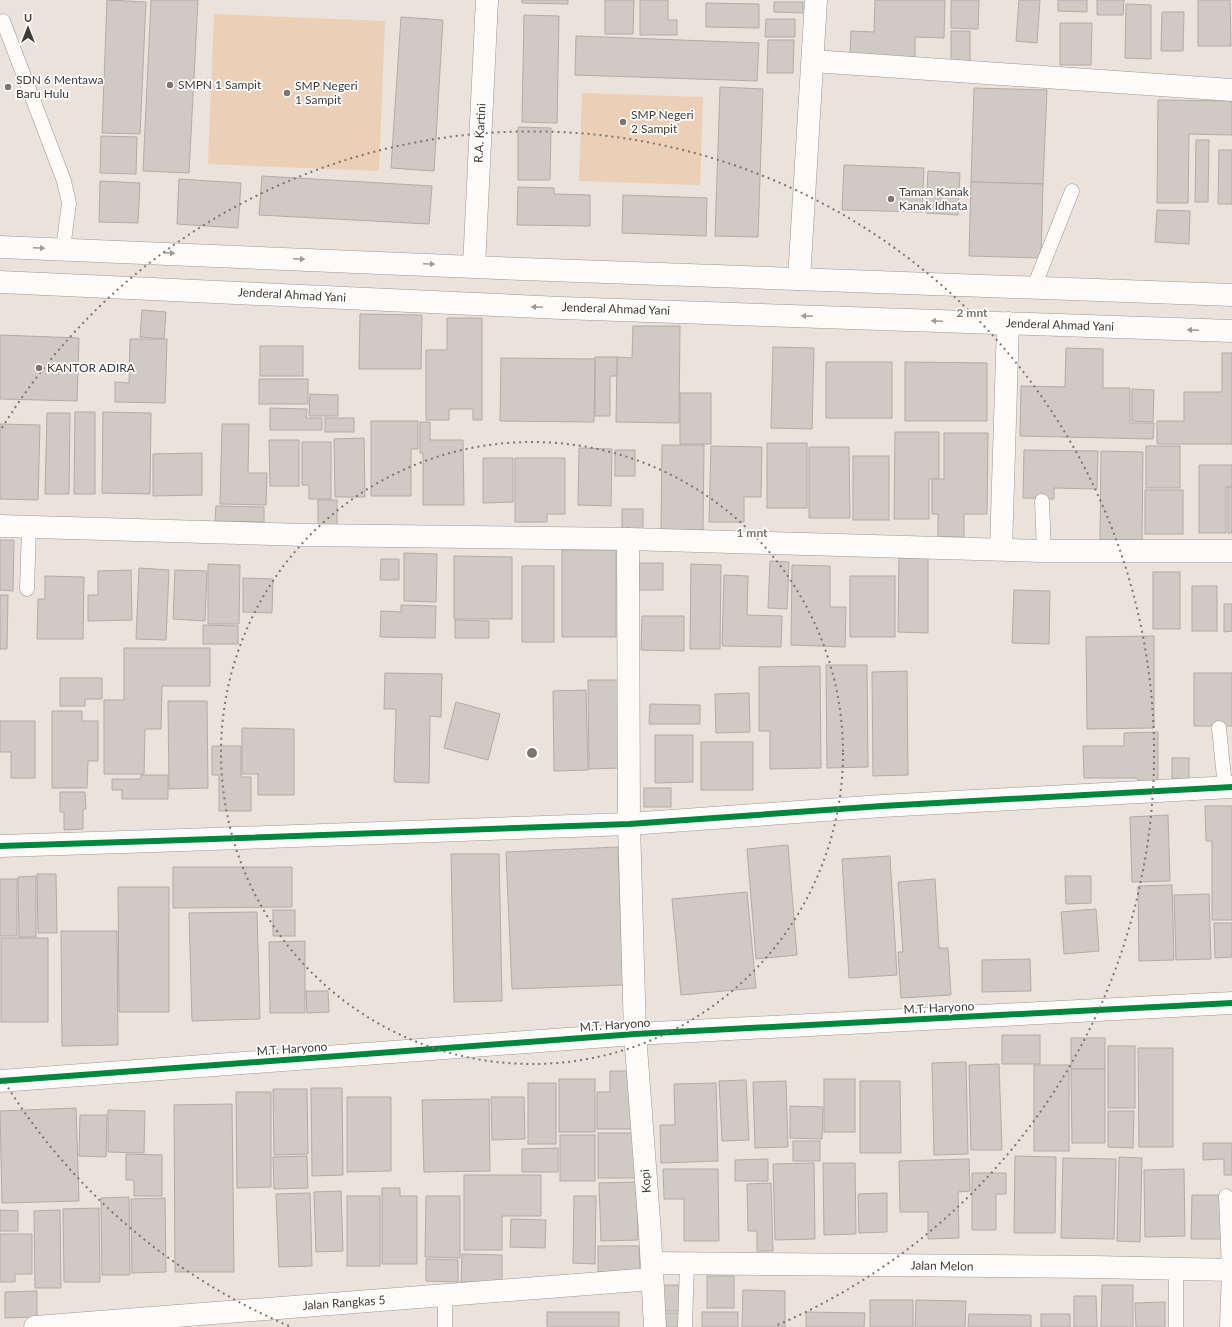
<svg xmlns="http://www.w3.org/2000/svg" width="1232" height="1327" viewBox="0 0 1232 1327" font-family="Lato,sans-serif">
<rect width="100%" height="100%" fill="#eae2db"/>
<g fill="#eccfb7">
<path d="M214,14L385,21L379,171L208,164Z"/>
<path d="M582,93L703,97L700,185L579,181Z"/>
</g>
<g fill="#d0cac4" stroke="#b2aca7">
<path d="M107,0L146,2L140,134L102,133Z"/>
<path d="M151,0H198L189,173L143,171Z"/>
<path d="M522,0H568V4L522,3Z"/>
<path d="M605,0H634L633,34H605Z"/>
<path d="M640,0H668V20H677V35H640Z"/>
<path d="M875,0H945L944,38L915,37V57L850,55L851,31L874,32Z"/>
<path d="M951,0H979L978,29L951,28Z"/>
<path d="M1019,0H1040L1037,43L1016,41Z"/>
<path d="M1058,0H1087V12L1058,11Z"/>
<path d="M1097,0H1124L1123,15H1097Z"/>
<path d="M1198,0H1230L1231,46H1198Z"/>
<path d="M774,2H803V13L774,12Z"/>
<path d="M706,3L759,4V28L706,27Z"/>
<path d="M1126,4L1151,5V59L1125,58Z"/>
<path d="M1162,12H1184L1183,51H1161Z"/>
<path d="M524,15L559,16L557,123L522,122Z"/>
<path d="M401,17L443,20L434,171L391,168Z"/>
<path d="M766,19H795V37H765Z"/>
<path d="M1060,23H1092L1091,65H1060Z"/>
<rect x="951" y="31" width="19" height="30"/>
<path d="M576,36L759,43L757,81L575,75Z"/>
<path d="M768,40H794L793,73H767Z"/>
<path d="M720,87L763,89L758,237L715,236Z"/>
<path d="M974,88L1047,90L1043,184L971,182Z"/>
<path d="M1158,100L1232,101V135L1189,134L1188,203H1157Z"/>
<path d="M518,127L551,128L550,180H518Z"/>
<path d="M101,136L137,137L136,174L100,173Z"/>
<path d="M1196,140H1209L1208,202H1195Z"/>
<path d="M1219,150H1232V204H1218Z"/>
<path d="M844,165L924,168L922,212L842,210Z"/>
<path d="M928,171L960,173L958,215L926,213Z"/>
<path d="M262,176L432,186L429,224L259,215Z"/>
<path d="M179,179L241,183L238,228L177,224Z"/>
<path d="M100,181L140,183L138,223L99,222Z"/>
<path d="M971,182L1043,184L1041,258L969,256Z"/>
<path d="M518,187L554,188V194L590,195V226L517,225Z"/>
<path d="M623,195L707,198L706,236L622,233Z"/>
<path d="M1157,210L1190,211L1189,244L1155,242Z"/>
<path d="M142,310L166,312L164,339L140,337Z"/>
<path d="M360,314L422,315L421,369H359Z"/>
<path d="M447,318H482V420H473V409H449V420H426V350H447Z"/>
<path d="M633,326H680L679,423L616,422L617,357L632,358Z"/>
<path d="M0,335L79,338L77,401L0,399Z"/>
<path d="M130,339H167L165,403L115,402V382L129,383Z"/>
<rect x="260" y="346" width="43" height="30"/>
<path d="M773,347L814,348L812,429L771,428Z"/>
<path d="M1066,348L1103,349V388H1130V423H1154L1153,439L1020,436L1021,386L1065,387Z"/>
<path d="M1222,353H1232V444H1157V421H1184V392H1222Z"/>
<path d="M595,357H617V376H610V416H595Z"/>
<path d="M501,358L595,359L594,422L500,421Z"/>
<rect x="826" y="362" width="66" height="56"/>
<path d="M905,362L987,363V421H905Z"/>
<rect x="259" y="379" width="49" height="25"/>
<path d="M1132,389L1154,390L1153,422L1132,421Z"/>
<rect x="680" y="393" width="31" height="51"/>
<path d="M310,394L338,395V416H309Z"/>
<path d="M270,408L307,409L306,418H322V430H270Z"/>
<path d="M75,412H95V494H74Z"/>
<path d="M103,412L151,413L150,494L102,493Z"/>
<path d="M47,413H70L69,494H45Z"/>
<rect x="325" y="418" width="29" height="14"/>
<path d="M371,421H418V449H411V496H371Z"/>
<path d="M420,422H430V440H463L464,505H423V453H420Z"/>
<path d="M0,424L40,425L38,500L0,499Z"/>
<path d="M222,424H249L248,473H267L266,505L220,504Z"/>
<path d="M895,432H939V479H929V519H894Z"/>
<path d="M944,433H988L987,514H964V537H938V514H932V479H944Z"/>
<path d="M364,438L365,497H335L334,439Z"/>
<path d="M269,440H299V486H270Z"/>
<path d="M302,442H331V499H309V485H302Z"/>
<rect x="767" y="443" width="40" height="65"/>
<path d="M662,445H704L703,530H661Z"/>
<path d="M711,446L762,447L761,497H744V522H709Z"/>
<rect x="1146" y="446" width="34" height="42"/>
<path d="M809,447H849L850,518H809Z"/>
<path d="M579,448L612,449L611,506L578,505Z"/>
<rect x="615" y="450" width="20" height="26"/>
<path d="M1024,450L1098,451L1097,489L1054,488V499L1023,498Z"/>
<path d="M1101,451L1143,452L1142,540H1100Z"/>
<path d="M202,453V495L153,496V454Z"/>
<rect x="853" y="456" width="36" height="64"/>
<path d="M483,458H513V502L483,503Z"/>
<path d="M515,458H565V514H547V522H515Z"/>
<path d="M1199,465H1232V487H1226V533H1199Z"/>
<rect x="1228" y="487" width="4" height="46"/>
<rect x="1145" y="490" width="38" height="44"/>
<rect x="318" y="500" width="19" height="25"/>
<path d="M216,506L264,507V522L215,521Z"/>
<rect x="622" y="509" width="21" height="20"/>
<path d="M0,540H14L13,591L0,590Z"/>
<rect x="562" y="550" width="54" height="87"/>
<path d="M404,553L437,554L436,602L404,601Z"/>
<path d="M454,556L512,557V619H454Z"/>
<path d="M899,558H928V633L898,632Z"/>
<path d="M381,559H399V580H380Z"/>
<path d="M770,561L789,562L787,609L768,608Z"/>
<rect x="639" y="563" width="24" height="27"/>
<path d="M208,564L240,565L239,624H208Z"/>
<path d="M691,564L721,565L720,649H690Z"/>
<path d="M792,565L830,566V607H846L845,647L791,645Z"/>
<rect x="522" y="566" width="32" height="76"/>
<path d="M139,568L169,570L166,640L136,639Z"/>
<path d="M131,570L132,620L88,621V595H98V571Z"/>
<path d="M175,570L207,571L205,621L173,619Z"/>
<rect x="1153" y="572" width="27" height="57"/>
<path d="M724,575L748,576L747,615L782,616L781,647L722,646Z"/>
<path d="M45,576L84,577L83,639H37L38,599H45Z"/>
<rect x="850" y="576" width="45" height="61"/>
<path d="M243,578L273,579L272,613L243,612Z"/>
<rect x="1192" y="586" width="25" height="45"/>
<path d="M1014,590L1050,591L1049,644L1012,643Z"/>
<path d="M0,595H8L7,649H0Z"/>
<path d="M1224,604H1232V631L1224,632Z"/>
<path d="M401,605L436,606L435,638L380,637L381,611L401,612Z"/>
<path d="M642,616H684V651L641,650Z"/>
<path d="M455,620L489,621V638H455Z"/>
<path d="M203,625L238,626V644H203Z"/>
<path d="M1154,636V728L1087,729L1086,637Z"/>
<path d="M124,648H210V686H162L161,729H145L144,774H104V700H124Z"/>
<path d="M826,665H867L868,767L827,768Z"/>
<path d="M820,666L821,768L770,769V731H759V667Z"/>
<path d="M907,671L908,775L873,776L872,672Z"/>
<path d="M385,673L442,674L441,717L430,716L429,783L394,782L396,709H384Z"/>
<rect x="1194" y="673" width="38" height="53"/>
<path d="M60,678H102V699H85V706H60Z"/>
<path d="M588,680H619L620,768L589,769Z"/>
<path d="M586,690L588,770L554,771L553,691Z"/>
<path d="M749,693L750,732L716,733L715,694Z"/>
<path d="M168,701H207L208,788L169,789Z"/>
<path d="M456,702L500,714L488,760L444,748Z"/>
<path d="M650,704L700,705V724H649Z"/>
<path d="M52,711H82V721H98V761H88L87,788H52Z"/>
<path d="M0,721H35V778H11V752H0Z"/>
<path d="M242,728L294,729V795H258V774H242Z"/>
<path d="M1158,732V785H1138V778H1084L1083,746H1124V733Z"/>
<path d="M655,735H693V782L655,783Z"/>
<rect x="701" y="742" width="52" height="48"/>
<path d="M212,746H241V777H251V811H219V775H212Z"/>
<rect x="1172" y="758" width="17" height="21"/>
<path d="M141,775H168V799H122V790H112V779H141Z"/>
<rect x="644" y="788" width="27" height="19"/>
<path d="M60,792H85L86,809H83V829L64,830V812H60Z"/>
<path d="M1205,806H1232V920H1212V841H1206Z"/>
<path d="M1168,815L1170,881L1132,882L1130,817Z"/>
<path d="M788,845L797,955L756,959L747,849Z"/>
<path d="M618,847L623,985L512,989L506,852Z"/>
<path d="M451,854H499L502,1001L454,1002Z"/>
<path d="M890,856L897,975L849,978L842,859Z"/>
<path d="M173,867H292V907L173,908Z"/>
<path d="M37,874H56L57,933H38Z"/>
<path d="M36,876V937H19L18,877Z"/>
<path d="M1065,876H1091V903L1066,904Z"/>
<rect x="0" y="879" width="17" height="57"/>
<path d="M935,879L939,948H948L951,995L901,998L898,952H903L898,882Z"/>
<path d="M1172,885L1174,960L1139,961L1138,886Z"/>
<path d="M118,887H169V1012H119Z"/>
<path d="M747,892L756,988L681,995L672,899Z"/>
<path d="M1209,894L1211,959L1176,960L1174,895Z"/>
<path d="M1096,909L1099,951L1064,954L1061,912Z"/>
<rect x="273" y="910" width="22" height="26"/>
<path d="M257,912L260,1019L192,1021L189,913Z"/>
<path d="M1214,923H1232V957L1215,958Z"/>
<path d="M61,931H117L118,1045L62,1046Z"/>
<rect x="1" y="938" width="47" height="84"/>
<path d="M305,941V1013H270L269,942Z"/>
<path d="M1030,959L1031,991L982,992V960Z"/>
<path d="M306,991H328L329,1012L307,1013Z"/>
<rect x="1002" y="1035" width="38" height="29"/>
<rect x="1071" y="1038" width="34" height="31"/>
<rect x="1108" y="1046" width="27" height="62"/>
<path d="M1138,1048H1173V1147H1139Z"/>
<path d="M966,1062L968,1154L934,1155L932,1063Z"/>
<path d="M999,1064L1002,1150H971L969,1065Z"/>
<rect x="1034" y="1065" width="35" height="86"/>
<path d="M1071,1069H1105V1143H1072Z"/>
<path d="M610,1071H636V1129H597V1092H610Z"/>
<rect x="559" y="1079" width="36" height="53"/>
<rect x="824" y="1079" width="31" height="53"/>
<path d="M746,1080L749,1140L722,1141L719,1081Z"/>
<path d="M786,1081L788,1147L755,1148L753,1082Z"/>
<path d="M860,1081H900L901,1153H860Z"/>
<rect x="528" y="1083" width="28" height="61"/>
<path d="M716,1083L718,1161L661,1163L660,1125H675L674,1084Z"/>
<path d="M311,1088H342L343,1175L312,1176Z"/>
<path d="M273,1089H307L308,1154L274,1155Z"/>
<path d="M236,1092H271V1187L237,1188Z"/>
<path d="M347,1097H391V1171L347,1172Z"/>
<path d="M491,1097H524L525,1139L492,1140Z"/>
<path d="M489,1099L490,1171L424,1172L422,1100Z"/>
<path d="M232,1104L234,1272H175L174,1105Z"/>
<path d="M790,1106L823,1107L822,1139L790,1138Z"/>
<path d="M76,1108L79,1201L2,1203L0,1111Z"/>
<path d="M108,1110L145,1111L144,1153L108,1152Z"/>
<path d="M1108,1111H1134L1133,1148L1108,1147Z"/>
<path d="M80,1115H107L106,1157L79,1156Z"/>
<rect x="598" y="1133" width="40" height="45"/>
<rect x="560" y="1135" width="35" height="46"/>
<rect x="793" y="1141" width="27" height="20"/>
<path d="M1203,1143H1232V1175H1224V1159L1203,1160Z"/>
<path d="M558,1148V1172H522V1149Z"/>
<path d="M126,1154L162,1155V1196H134V1180H126Z"/>
<path d="M307,1156L308,1188L274,1189L273,1157Z"/>
<path d="M1015,1156L1056,1157L1055,1233H1014Z"/>
<path d="M1119,1157L1142,1158L1140,1242L1117,1241Z"/>
<path d="M1063,1158L1116,1159L1114,1239L1061,1238Z"/>
<path d="M768,1159V1181H735V1160Z"/>
<path d="M969,1159L970,1191L958,1192L959,1238L928,1239V1212H900L899,1161Z"/>
<path d="M814,1163L815,1239L775,1240L773,1164Z"/>
<path d="M823,1163H855L856,1234L824,1235Z"/>
<path d="M663,1169H718L719,1241H684V1199H664Z"/>
<path d="M1184,1169L1185,1236L1145,1237L1144,1170Z"/>
<path d="M972,1173H1006V1194H996V1230H972Z"/>
<path d="M464,1175H541V1216H502V1250H464Z"/>
<path d="M637,1182L638,1240L601,1241L599,1183Z"/>
<path d="M771,1183L773,1251H757V1231H748L747,1184Z"/>
<path d="M382,1188H400V1196H417V1264H382Z"/>
<path d="M341,1191L343,1251L316,1252L314,1192Z"/>
<path d="M310,1193L312,1266L279,1267L276,1194Z"/>
<path d="M887,1193V1232L859,1233L858,1194Z"/>
<path d="M1192,1195H1221V1239H1191Z"/>
<rect x="347" y="1196" width="33" height="70"/>
<path d="M426,1196H460V1258L425,1257Z"/>
<path d="M574,1196H596L595,1264L573,1263Z"/>
<path d="M129,1197L130,1275H102L101,1198Z"/>
<path d="M165,1198L166,1272L132,1273L131,1199Z"/>
<path d="M99,1208L100,1282H64L63,1209Z"/>
<path d="M0,1210L18,1211V1231H0Z"/>
<path d="M60,1210L61,1288H35L34,1211Z"/>
<path d="M511,1219L546,1220L545,1248L510,1247Z"/>
<path d="M0,1234H32V1274H15V1282H0Z"/>
<path d="M598,1246H639L640,1272H598Z"/>
<path d="M462,1254L502,1255V1282H461Z"/>
<path d="M426,1259L458,1260V1282L426,1281Z"/>
<rect x="707" y="1276" width="27" height="32"/>
<rect x="658" y="1285" width="23" height="26"/>
<path d="M1102,1285H1133V1327H1101Z"/>
<path d="M743,1290L785,1291V1327H742Z"/>
<path d="M37,1291V1317L5,1318V1292Z"/>
<path d="M1074,1296H1096L1097,1327H1074Z"/>
<rect x="870" y="1300" width="43" height="27"/>
<path d="M916,1300L966,1301L965,1327H915Z"/>
<path d="M1165,1302V1327H1136L1135,1303Z"/>
<rect x="547" y="1312" width="72" height="15"/>
<rect x="702" y="1312" width="36" height="15"/>
<path d="M806,1312L865,1313L864,1327H806Z"/>
<rect x="657" y="1313" width="26" height="14"/>
<path d="M969,1314L1031,1315V1327H968Z"/>
<rect x="1041" y="1314" width="29" height="13"/>
</g>
<g fill="none" stroke-linecap="round" stroke-linejoin="round">
<defs>
<g id="service">
<path d="M3,21L64,181L69,203L63,249"/>
<path d="M1034,287L1072,191"/>
<path d="M1042,501L1044,551"/>
<path d="M27,589L29,527"/>
<path d="M1219,728L1225,787"/>
<path d="M1226,1196L1229,1270L1227,1327"/>
<path d="M1176,1269V1327"/>
<path d="M445,1295V1327"/>
<path d="M685,1327L687,1263"/>
</g>
<g id="minor">
<path d="M813,61L1232,90"/>
<path d="M799,279L816,0"/>
<path d="M0,526L305,535L628,539L1044,551H1232"/>
<path d="M628,539L629,824L635,1034"/>
<path d="M1001,549L1008,323"/>
<path d="M0,846L155,841L629,824L882,806L1232,787"/>
<path d="M652,1263L1094,1267L1232,1270"/>
<path d="M35,1327L652,1279"/>
</g>
<g id="tertiary">
<path d="M474,266L487,0"/>
<path d="M635,1034L650,1233L655,1327"/>
<path d="M0,1081L635,1034L1232,1003"/>
</g>
<g id="trunk">
<path d="M0,247L522,269L1232,295"/>
<path d="M0,282L561,308L1232,331"/>
</g>
</defs>
<use href="#service" stroke="#9d9791" stroke-width="15"/>
<use href="#minor" stroke="#9d9791" stroke-width="23"/>
<use href="#tertiary" stroke="#9d9791" stroke-width="23"/>
<use href="#trunk" stroke="#9d9791" stroke-width="23"/>
<use href="#service" stroke="#fcfbfa" stroke-width="14"/>
<use href="#minor" stroke="#fcfbfa" stroke-width="22"/>
<use href="#tertiary" stroke="#fcfbfa" stroke-width="22"/>
<use href="#trunk" stroke="#fcfbfa" stroke-width="22"/>
<defs>
<g id="cycleway">
<path d="M0,846L155,841L629,824L882,806L1232,787"/>
<path d="M0,1081L635,1034L1232,1003"/>
</g>
</defs>
<use href="#cycleway" stroke="#fff" stroke-width="8"/>
<use href="#cycleway" stroke="#00873e" stroke-width="6"/>
</g>
<defs><path id="oneway-solid" d="M-6-.8H1V-3.2L6.5 0L1 3.2V.8H-6Z"/></defs>
<g fill="#9e9b98">
<use href="#oneway-solid" transform="translate(39 248) rotate(2)"/>
<use href="#oneway-solid" transform="translate(169 253) rotate(2)"/>
<use href="#oneway-solid" transform="translate(299 259) rotate(2)"/>
<use href="#oneway-solid" transform="translate(429 264) rotate(2)"/>
<use href="#oneway-solid" transform="translate(537 307) rotate(-177)"/>
<use href="#oneway-solid" transform="translate(807 316) rotate(-178)"/>
<use href="#oneway-solid" transform="translate(937 321) rotate(-178)"/>
<use href="#oneway-solid" transform="translate(1193 330) rotate(-178)"/>
</g>
<g fill="none" stroke="#7c7570" stroke-width="2" stroke-dasharray="2 4">
<circle cx="532" cy="753" r="311"/>
<path d="M289 1326A622 622 0 0 1 2 1078M2 428A622 622 0 1 1 775 1326"/>
</g>
<g fill="#7c7570" stroke="#fff" stroke-width="1.5">
<circle cx="170" cy="85" r="4"/>
<circle cx="8" cy="87" r="4"/>
<circle cx="287" cy="93" r="4"/>
<circle cx="623" cy="122" r="4"/>
<circle cx="891" cy="199" r="4"/>
<circle cx="39" cy="368" r="4"/>
</g>
<g text-anchor="middle" stroke-width="3.5" stroke-linejoin="round" paint-order="stroke">
<g font-size="12" fill="#413b36" stroke="#fff" text-anchor="start">
<text x="16" y="84">SDN 6 Mentawa<tspan x="16" dy="14">Baru Hulu</tspan></text>
<text x="178" y="89">SMPN 1 Sampit</text>
<text x="295" y="90">SMP Negeri<tspan x="295" dy="14">1 Sampit</tspan></text>
<text x="631" y="119">SMP Negeri<tspan x="631" dy="14">2 Sampit</tspan></text>
<text x="899" y="196">Taman Kanak<tspan x="899" dy="14">Kanak Idhata</tspan></text>
<text x="47" y="372">KANTOR ADIRA</text>
</g>
<g font-size="12" fill="#413b36" stroke="#fff">
<text transform="translate(480 133) rotate(-87)" y="4">R.A. Kartini</text>
<text transform="translate(292 295) rotate(3)" y="4">Jenderal Ahmad Yani</text>
<text transform="translate(616 309) rotate(2)" y="4">Jenderal Ahmad Yani</text>
<text transform="translate(1060 325) rotate(2)" y="4">Jenderal Ahmad Yani</text>
<text transform="translate(939 1008) rotate(-3)" y="4">M.T. Haryono</text>
<text transform="translate(615 1025) rotate(-4)" y="4">M.T. Haryono</text>
<text transform="translate(292 1049) rotate(-4)" y="4">M.T. Haryono</text>
<text transform="translate(646 1181) rotate(-94)" y="4">Kopi</text>
<text transform="translate(942 1266) rotate(1)" y="4">Jalan Melon</text>
<text transform="translate(344 1303) rotate(-4)" y="4">Jalan Rangkas 5</text>
</g>
</g>
<circle cx="532" cy="753" r="6" fill="#7c7570" stroke="#fff" stroke-width="2"/>
<g font-size="12" text-anchor="middle" font-weight="bold" fill="#7c7570" stroke="#fff" stroke-width="3.5" stroke-linejoin="round" paint-order="stroke">
<text x="972" y="317">2 mnt</text>
<text x="752" y="537">1 mnt</text>
</g>
<g transform="translate(28 28)" stroke="#ffffff" stroke-width="3" paint-order="stroke">
<path d="M0-3L7 15L0 10L-7 15Z" fill="#413b36"/>
<text y="-6" font-size="11" font-weight="bold" text-anchor="middle" fill="#413b36">U</text>
</g>
</svg>
